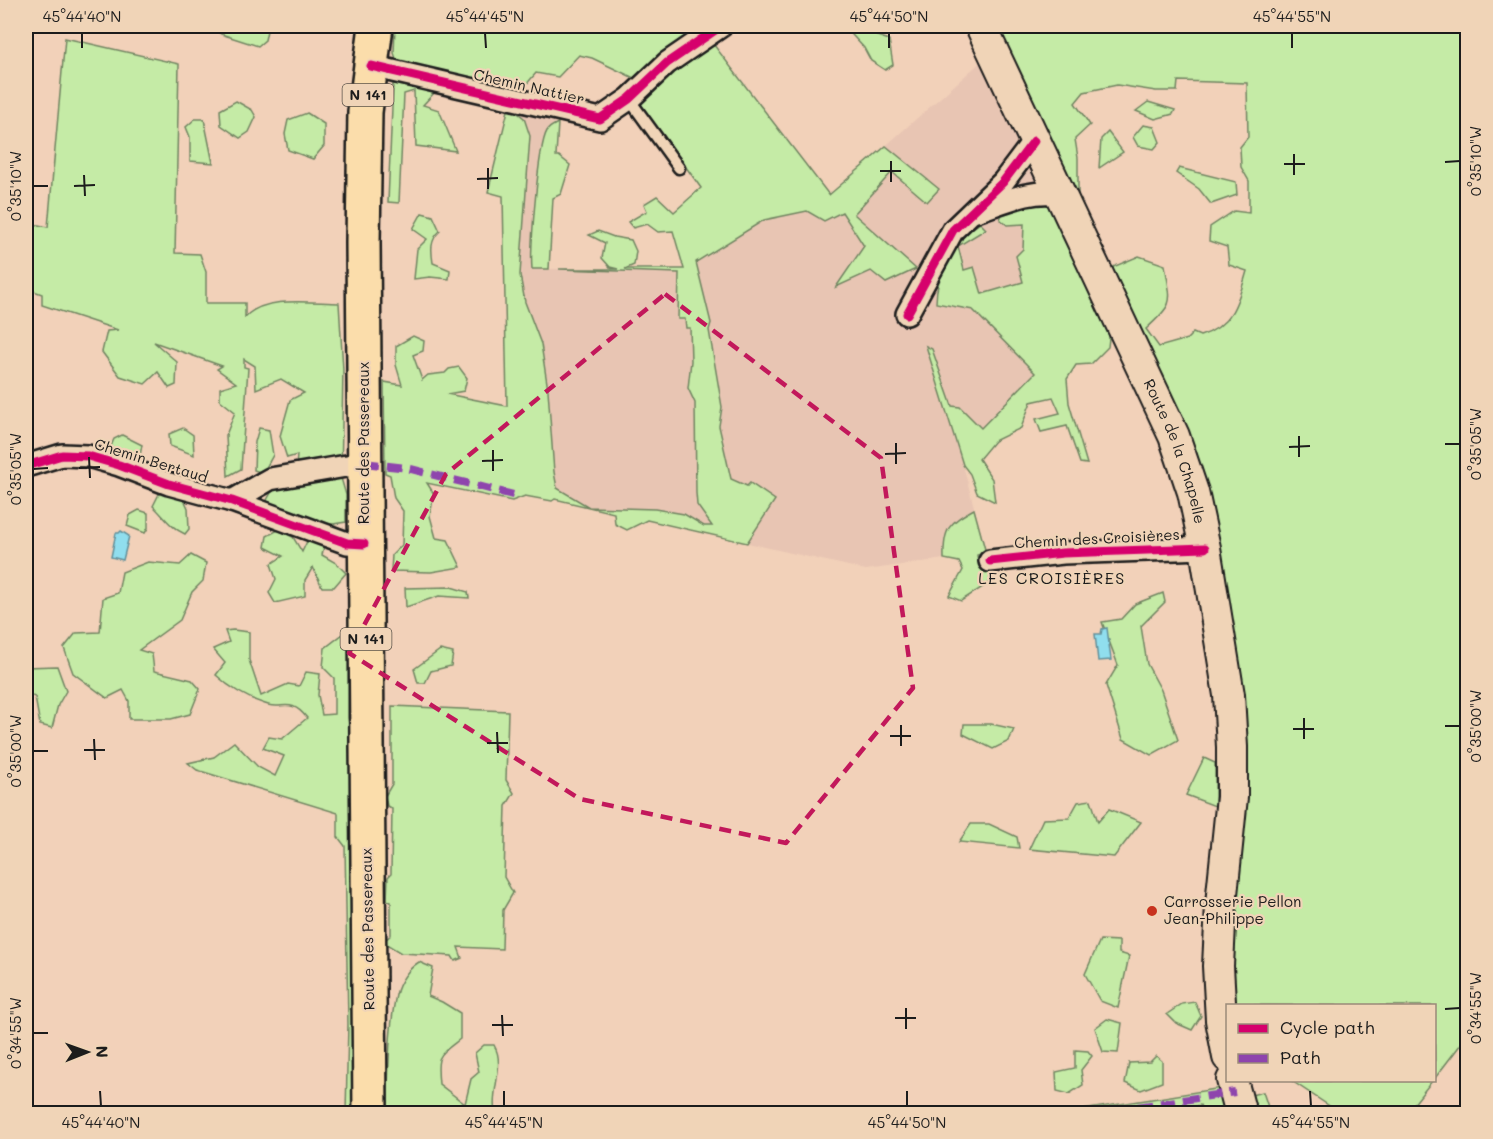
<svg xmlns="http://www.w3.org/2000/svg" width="1493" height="1139" viewBox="0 0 1493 1139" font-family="Mali,sans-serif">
<rect width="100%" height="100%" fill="#f2d1b9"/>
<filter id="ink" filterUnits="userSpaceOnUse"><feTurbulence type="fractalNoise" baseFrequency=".0167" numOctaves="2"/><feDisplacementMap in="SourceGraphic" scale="12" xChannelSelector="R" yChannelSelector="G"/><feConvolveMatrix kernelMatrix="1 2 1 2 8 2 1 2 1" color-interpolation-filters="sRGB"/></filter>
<g filter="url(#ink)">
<path fill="#e8c5b3" d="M983,60L1110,329L963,465L986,553L866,570L541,496L507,406L503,196L488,192L509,106L558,123L549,269H684L823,185L830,195Z"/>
<g fill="#c5eba6" stroke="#708461" stroke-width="1.5">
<path d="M209,26H268L265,40L258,46L221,34Z"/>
<path d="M395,26H721L707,36L829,195L886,146L939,189L927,202L892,172L854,214L916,269L886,283L871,271L836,287L864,246L842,212L824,221L807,211L764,220L696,262L711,323L709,330L722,407L719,426L731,479L747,486L750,483L775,500L747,543L647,520L627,530L615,524L614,513L555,499L552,501L525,496L512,501L427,483L434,494L430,516L436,538L448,540L461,567L431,572L391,571L392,555L402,545L403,511L394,498L390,475L385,473L384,382L402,385L396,365V346L413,336L424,341L423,351L413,355L422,380L428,375L445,373L449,369L459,367L467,378L464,391L447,394L507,406L503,196L488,192L509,106L524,118L530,136L520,275L525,302L541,344L548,390L554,472L557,488L589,507L655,509L684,514L704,526H712L697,505L696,493L695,403L688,388L691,361L690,328H686L685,319H678L679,273L559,269H618L610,267L602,258L605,243L589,235L598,231L614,237L631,240L636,251L634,265L625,269H684L673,231L658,232L647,224L633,228L628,222L647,211L644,204L657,196L674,212L701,188L634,95L670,48L636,79L592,58L579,55L558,77L536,73L524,87L505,90L398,64L394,53Z"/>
<path d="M844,26H888L877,36L889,40L893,65L885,70L871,61L864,48Z"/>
<path d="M991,26H1467L1468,1042L1464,1040L1435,1078L1434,1006L1234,1005L1214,558L1107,278L1113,267L1139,256L1165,265C1171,303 1176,302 1146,329L1159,347L1187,339L1193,333L1200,336C1233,326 1238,301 1247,271L1229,265L1227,247L1209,241L1210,227L1234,211L1249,213V181L1241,167L1240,147L1248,137L1247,83L1178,81L1177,91H1156L1117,85L1084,92L1075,103L1090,125L1075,139L1078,158V202Z"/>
<path d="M65,38L179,64L175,253L200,254L206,272V303H245V317C265,295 312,303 339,303L343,370L341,478L346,495V522L320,526L270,510L267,500L277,482L296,468L297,455L287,458L280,436L290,400L304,393L281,379L256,389L255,366L244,359V367L248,368L241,469L228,476L226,435L235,412L220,400V388L236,383L217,369L222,366L154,342L177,362L176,385L169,388L158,372L145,384L120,376L102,352L107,331L118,330L42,305V294L26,288V268L33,224L48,227Z"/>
<path d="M393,84L434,86L435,92L423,105L439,110L456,151L416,146L414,91L404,94L399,203L388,202Z"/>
<path d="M236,101L252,110L256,117L249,132L240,138L221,125L220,110Z"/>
<path d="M1148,102L1175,110L1173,114L1155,119L1136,111Z"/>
<path d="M307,113L324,124V146L313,159L288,150L285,134L288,120Z"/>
<path d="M195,119H204L213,163L190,161V137L186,127Z"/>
<path d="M558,123L556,156H559L570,165L561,194L553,198L549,269H532C530,250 538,146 547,131C549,127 554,125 558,123Z"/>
<path d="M1143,125L1154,127L1160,142L1154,149L1138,146L1133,137Z"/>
<path d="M1108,132L1123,152L1099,168L1101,139Z"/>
<path d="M1179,168L1236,182L1237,195L1211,204L1199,189L1176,173Z"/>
<path d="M1044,201L1053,208L1110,329L1108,347L1091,364L1076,365L1067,379L1069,403L1087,464L1080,463L1067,426L1041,432L1036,419L1060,413L1053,397L1031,402L1021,428L994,441L979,459L992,479L995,502L977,493L970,474L963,465L926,346L932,349L952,406L960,407L981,428L1035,373L973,310L936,303C936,273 954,238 980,223L986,229L958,246L964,270L974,267L982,294L1023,282L1016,256L1023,249L1024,224L1007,225L1000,219L1004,210Z"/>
<path d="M422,213L433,216L440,231C430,240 431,250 433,263L450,270L449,279L430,277L414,279L417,249L427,239L413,229Z"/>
<path d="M183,428L193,435L194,455L170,446L169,434Z"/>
<path d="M259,428L269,430L273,455L263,473L254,470L255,442Z"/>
<path d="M122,435L142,445L139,461L107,456L114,439Z"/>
<path d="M167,489L182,495L188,508L189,529L185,534C171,528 164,516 153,506L159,494Z"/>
<path d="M974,509L986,553L977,555L978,562L993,568L989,583L961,601L949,596L963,570L959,562L944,559C943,528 949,523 974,509Z"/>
<path d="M139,510L148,513V528L145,533L127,526L130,515Z"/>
<path d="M278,530L293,537L302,552L310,535L325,541L322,555L336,563L346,573L334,587H322L313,567L305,580V596L275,603L269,593L276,579L271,564L283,556L265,547L267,536Z"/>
<path d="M191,555L206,563L203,581L192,592L180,620L139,650L152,654L154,671L192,680L200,689L190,714L171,719H129V701L123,690L107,698L73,673L64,648L76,633L100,632L103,598L118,593L122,572L148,562L180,565Z"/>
<path d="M451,587L468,592L469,598L439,596L406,607L405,588Z"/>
<path d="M1163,593L1165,602L1141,626L1147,664L1161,690L1178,740L1151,755L1123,739L1106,685L1118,665L1102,622L1121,619L1135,604Z"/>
<path d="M233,630L249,632V660L261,696L288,684L299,686L306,672L320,674L318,695L322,715L334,714V678L323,667L325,648L347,631L349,646L348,718L355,761L357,1113H346L348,1024L345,846L338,837V813L197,770L188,763L214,757L234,742L258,767L275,776L284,756L263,748L269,737L282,739L307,718C290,696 282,711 265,704C247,698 230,688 216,675L225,663L213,649L229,642L225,631Z"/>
<path d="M440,650L453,653L451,666L431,671L425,683H418L414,669Z"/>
<path d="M57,666L66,691L58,705L52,728L40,725L35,697L26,694V667Z"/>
<path d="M392,706L508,711L506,780L514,793L506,806L504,877L513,893L503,910L502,949L458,947L462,958L455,961L452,956L401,953L383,942L391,935V902L387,900L388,877L391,874L392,809L387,806L385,796L392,784Z"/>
<path d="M964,724H991L1014,729L1009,741L993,749L963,734Z"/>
<path d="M1204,758L1215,763V806L1186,795Z"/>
<path d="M1091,800L1098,822L1109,809L1141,822L1114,857L1029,849L1043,819L1069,818L1078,802Z"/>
<path d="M971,824H989L1017,837L1019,848L959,842Z"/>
<path d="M1100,940L1119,941V953L1129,956L1118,1008L1100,1001L1085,974Z"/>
<path d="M419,962L433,968L428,996L442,1002L460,1013V1039C438,1056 436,1055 439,1084L465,1104L471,1079L479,1072L475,1053L484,1045H494C506,1066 490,1090 495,1113H387C389,1076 388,1032 396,995C399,982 408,969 419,962Z"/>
<path d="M1195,1002L1201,1016L1192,1030L1176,1023L1167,1014L1182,1004Z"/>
<path d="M1107,1019L1122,1023L1118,1053L1103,1052L1095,1028Z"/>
<path d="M1075,1050L1088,1051L1092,1056L1081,1070L1083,1085L1069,1094L1057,1091L1056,1072L1075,1068Z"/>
<path d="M1156,1056L1162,1061V1082L1141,1090L1125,1083L1129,1063L1150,1062Z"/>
<path d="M1292,1081H1432L1406,1114L1340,1113Z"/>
<path d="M1221,1088L1228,1113H1204L1200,1105L1141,1114H1057Z"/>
<path d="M1263,1092L1270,1113H1256L1251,1095Z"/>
</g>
<g fill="#90deee" stroke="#62909a" stroke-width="1.5">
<path d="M121,531L129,536L123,560L111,557L116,533H119Z"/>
<path d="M1107,628L1111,660L1098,661L1095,634H1101L1102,629Z"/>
</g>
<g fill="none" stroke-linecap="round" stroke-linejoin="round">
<defs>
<path id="service" d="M629,99L679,168"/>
<g id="minor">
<path d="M371,66L600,119L629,99L667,63L721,26"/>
<path d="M976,211C1001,203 1033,188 1059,194"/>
<path d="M907,314L953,230L1003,182L1034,141"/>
<path d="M26,466L62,455L88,456L119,465L169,484L232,501L347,543L364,544"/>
<path d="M232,501L270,479L364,463"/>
<path d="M990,561L1063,553L1205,548"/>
</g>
<g id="secondary">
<path id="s1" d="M981,26L1174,436L1193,492L1205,548L1229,695L1232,747V797L1221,904L1218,966L1221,1020L1228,1057"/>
<path d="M1232,1080L1241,1114"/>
</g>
<path id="primary" d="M370,1114L363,242L365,112L376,26"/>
</defs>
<use href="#service" stroke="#1c1c1c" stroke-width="15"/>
<use href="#minor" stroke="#1c1c1c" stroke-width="26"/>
<use href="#secondary" stroke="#1c1c1c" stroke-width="34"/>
<use href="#primary" stroke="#1c1c1c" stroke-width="38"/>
<use href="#service" stroke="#f0d4b7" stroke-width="10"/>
<use href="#minor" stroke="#f0d4b7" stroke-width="21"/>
<use href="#secondary" stroke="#f0d4b7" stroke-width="30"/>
<use href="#primary" stroke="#fbddab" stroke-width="33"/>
<g stroke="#8e44ad" stroke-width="8" stroke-dasharray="15 8" stroke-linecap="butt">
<path d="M364,463L407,468L513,495"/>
<path d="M1092,1114L1235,1092"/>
</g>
<defs>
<g id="cycleway">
<path d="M371,66L600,119L629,99L667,63L721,26"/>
<path d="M907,314L953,230L1003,182L1034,141"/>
<path d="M26,466L62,455L88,456L119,465L169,484L232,501L347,543L364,544"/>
<path d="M990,561L1063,553L1205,548"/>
</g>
</defs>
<use href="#cycleway" stroke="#f0d4b7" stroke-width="13"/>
<use href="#cycleway" stroke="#d6006c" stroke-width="9"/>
</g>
</g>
<path fill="none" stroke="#c2185b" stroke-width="4.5" stroke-dasharray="12 8" stroke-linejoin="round" d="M665,294L881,458L913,688L786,843L580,799L349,653L446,474Z"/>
<path fill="none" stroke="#1c1c1c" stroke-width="2" d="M82,33V48M485,33L486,48M889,33V48M1292,33V48M1294,154V175M891,161V182M1445,162L1460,161M1284,164H1305M488,168V189M880,171H901M84,175L85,196M477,179L498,178M33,186H48M74,186L95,185M1299,436V457M896,443V464M1445,444H1460M1289,447L1310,446M493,450V471M885,454L906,453M89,457L90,478M482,461L503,460M79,468L100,467M33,469L48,468M1304,718V739M901,725V746M1445,726H1460M1293,729H1314M497,732L498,753M890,736H911M94,739L95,760M487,743H508M84,750H105M33,751H48M906,1008V1029M1445,1009L1460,1008M502,1015L503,1036M895,1018H916M492,1025H513M33,1033H48M100,1091L101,1106M504,1091V1106M907,1091V1106M1310,1091L1311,1106"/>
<circle fill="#c8321e" stroke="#f0d4b7" stroke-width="2" cx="1152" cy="911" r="6"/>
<g text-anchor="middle" stroke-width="4.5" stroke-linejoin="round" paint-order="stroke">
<g fill="#f0d4b7" stroke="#5c534a" stroke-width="1.5">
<rect x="342.5" y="84" width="51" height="22" rx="4.5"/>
<rect x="340.5" y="628" width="51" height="22" rx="4.5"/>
</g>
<g font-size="14" font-weight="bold" fill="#1c1c1c">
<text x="368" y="100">N 141</text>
<text x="366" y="644">N 141</text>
</g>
<g font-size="15" fill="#1c1c1c" stroke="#f0d4b7">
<text transform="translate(529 87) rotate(13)" y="5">Chemin Nattier</text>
<text transform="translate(364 443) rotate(-90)" y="5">Route des Passereaux</text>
<text dy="5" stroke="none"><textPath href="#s1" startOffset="468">Route de la Chapelle</textPath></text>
<text transform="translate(151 461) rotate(17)" y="5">Chemin Bertaud</text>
<text transform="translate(1097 539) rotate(-3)" y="5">Chemin des Croisières</text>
<text transform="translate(368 929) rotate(-91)" y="5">Route des Passereaux</text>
</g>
<g font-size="15" fill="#1c1c1c" stroke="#f0d4b7" text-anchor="start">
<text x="1164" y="907">Carrosserie Pellon<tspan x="1164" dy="17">Jean-Philippe</tspan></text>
</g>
<g font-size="16" letter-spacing="1.5" fill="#1c1c1c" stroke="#f0d4b7">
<text x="1052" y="584">LES CROISIÈRES</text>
</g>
</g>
<rect width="1493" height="1139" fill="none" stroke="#f0d4b7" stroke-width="66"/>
<rect x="1226" y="1004" width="210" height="78" fill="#f0d4b7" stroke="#9b8a79" stroke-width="1.5"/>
<rect x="1238" y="1024" width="30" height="9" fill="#d6006c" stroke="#9b8a79" stroke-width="1.5"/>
<text x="1280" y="1034" font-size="18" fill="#1c1c1c">Cycle path</text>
<rect x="1238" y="1054" width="30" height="9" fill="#8e44ad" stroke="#9b8a79" stroke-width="1.5"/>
<text x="1280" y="1064" font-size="18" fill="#1c1c1c">Path</text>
<g transform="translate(87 1052) rotate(89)" stroke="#f0d4b7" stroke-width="4.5" paint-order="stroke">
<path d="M0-4.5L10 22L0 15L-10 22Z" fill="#1c1c1c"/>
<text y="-9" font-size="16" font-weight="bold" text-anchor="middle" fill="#1c1c1c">N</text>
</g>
<rect x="33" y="33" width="1427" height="1073" fill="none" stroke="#1c1c1c" stroke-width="2"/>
<g font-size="15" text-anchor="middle" fill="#1c1c1c">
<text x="82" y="22">45°44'40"N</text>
<text x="485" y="22">45°44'45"N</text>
<text x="889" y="22">45°44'50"N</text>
<text x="1292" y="22">45°44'55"N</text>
<text transform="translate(1476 161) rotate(-90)" y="5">0°35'10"W</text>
<text transform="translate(16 186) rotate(-90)" y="5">0°35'10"W</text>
<text transform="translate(1476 444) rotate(-90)" y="5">0°35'05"W</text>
<text transform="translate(16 469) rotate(-90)" y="5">0°35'05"W</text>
<text transform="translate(1476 726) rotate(-90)" y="5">0°35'00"W</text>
<text transform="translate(16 751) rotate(-90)" y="5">0°35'00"W</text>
<text transform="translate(1476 1008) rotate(-90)" y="5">0°34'55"W</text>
<text transform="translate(16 1033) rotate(-90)" y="5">0°34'55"W</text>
<text x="101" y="1128">45°44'40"N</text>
<text x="504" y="1128">45°44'45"N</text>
<text x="907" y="1128">45°44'50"N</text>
<text x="1311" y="1128">45°44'55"N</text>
</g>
</svg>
